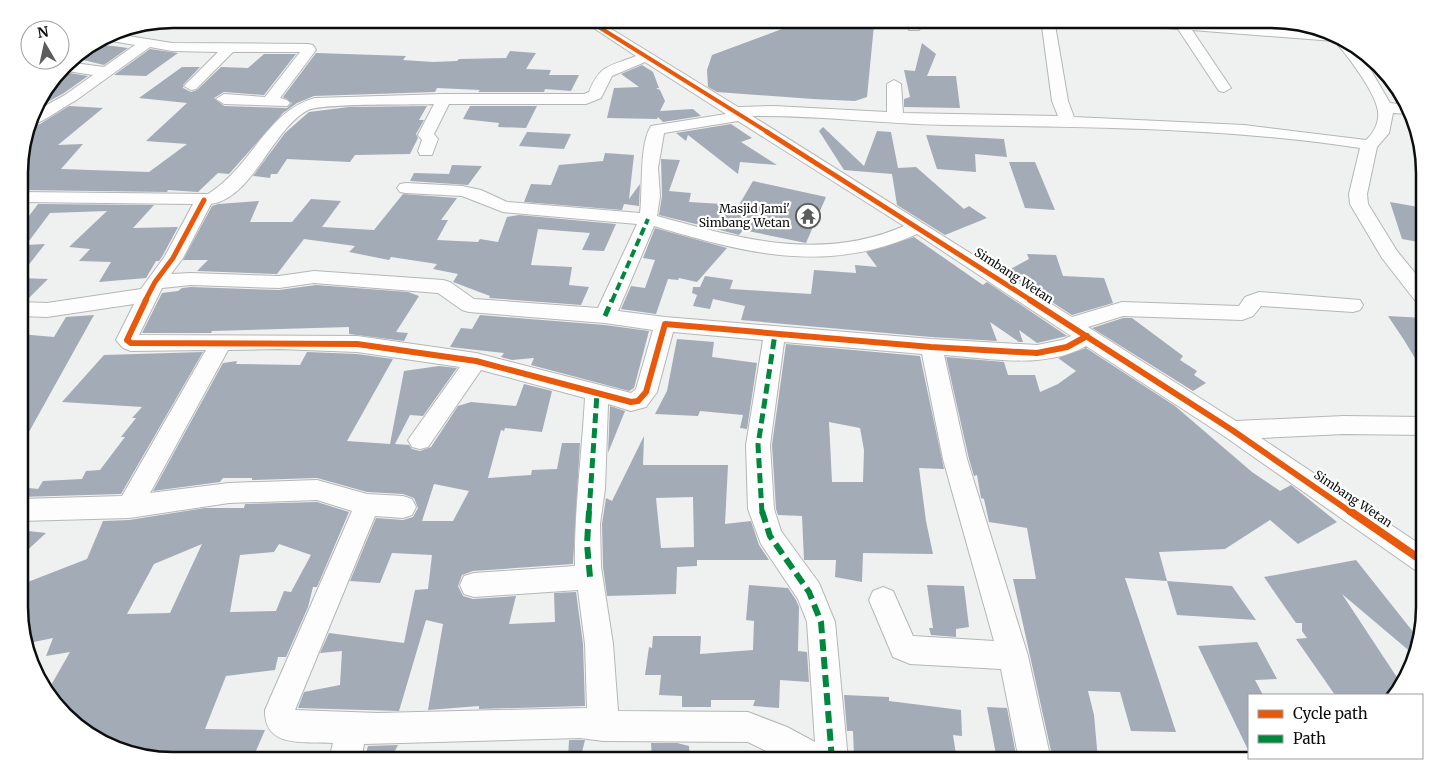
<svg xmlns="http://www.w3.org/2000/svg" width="1443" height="779" viewBox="0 0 1443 779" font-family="Merriweather,serif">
<rect width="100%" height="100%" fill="#eff0f0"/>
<g fill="#a3abb7" fill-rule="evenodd">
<path d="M790,19H869L865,24L874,25L867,97L855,101L813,99L717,92L708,87L707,70L712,55L790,26Z"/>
<path d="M922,43L936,54L927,76H956L960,108L904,107V99L910,97L904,70L915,71Z"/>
<path d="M92,44L113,46L128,48L104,65L71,57Z"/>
<path d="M150,49L178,53L146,76L114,75Z"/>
<path d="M510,51L536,53L526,69L551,70L549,75H579L571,91L545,89L544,92H478L480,90L437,88L435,92L314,96L297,103L283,113L229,174L218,173L198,192L168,190L167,192L20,190V153L28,127L40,124L69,106L103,108L58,145L83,144L61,169L149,172L187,144L146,141L187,103L139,98L182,67H200L183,85V88L191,92L197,90L221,67L248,68L264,54H296L264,95L224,92L214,98L224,106L287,108L292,103L283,97L316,53L406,56L403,60L433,62L457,61L459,59L506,58Z"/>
<path d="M642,65L653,72L659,88H656L660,90L665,101L660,111L693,109L701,116L663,122L658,117L657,119L607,118L614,88L639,87L621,74Z"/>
<path d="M70,73L88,76L64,93L33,110L35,104L49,86Z"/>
<path d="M427,106L419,120H424L416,134L418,138L410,154L355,155L350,162L287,159L277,174H271L270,178L253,176L285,133L309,112L349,107Z"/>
<path d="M470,106H537L526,128L498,127L499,123L463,119Z"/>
<path d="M731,124L752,138L741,142L777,165L740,162L738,174L688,135L686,141L676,133Z"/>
<path d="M823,127L864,166L877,131L891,132L898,168L916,167L964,209L969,206L987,218L945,235L897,205L892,174L844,170L819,131Z"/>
<path d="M527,132L571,134L564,149L519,146Z"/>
<path d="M926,135L1004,139L1007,157L975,154L976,172L937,169Z"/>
<path d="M605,153L634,155L629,199L640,184L639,206L624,204L622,210L524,202L531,184L551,185L559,165L603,161Z"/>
<path d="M661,159L680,160L669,191L691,193L689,202L739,205L753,181L826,197L806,243L743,230L739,235L720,230L659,215L662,196Z"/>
<path d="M1009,162H1035L1055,210L1025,208Z"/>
<path d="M452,165L482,166L468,185L410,181L414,173L449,174Z"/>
<path d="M403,194L457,198L441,220H448L437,240L478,242L480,239L498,242L507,217L519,215L616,224L604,251L582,250L590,233L538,229L531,265L572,267L569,285L589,287L581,305L489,298L490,296L453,282L458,274L433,269L437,264L391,257L389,260L349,252L355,246L304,239L277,274L197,271L208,260H183L212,206L218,204L259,201L250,222H292L311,199L341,201L322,227L374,230Z"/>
<path d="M1390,202L1424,208V243L1402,239Z"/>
<path d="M38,204L154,205L133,228L178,227L163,255L159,261H156L146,278L99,282L111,262L79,261L90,249L69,247L107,211L50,213L26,245L45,244L20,276V228Z"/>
<path d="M655,228L727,248L697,282L679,278L678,280L668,279L656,314L621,309L631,286L645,288L655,260L643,258Z"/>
<path d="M914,237L983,285L987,282L1067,336L1037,343L1019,330L1023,342H1019L990,322L997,341L931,337L741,320L745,306L713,299L710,309L693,306L697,295L692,293L693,287H700L705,276L733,280L730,289L811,294L814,270L856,273L855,265L877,267L866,252Z"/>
<path d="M1027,254L1056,255L1063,276L1104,278L1113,303L1072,315L1005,272L1029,259Z"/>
<path d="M20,278L48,279L27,300H20Z"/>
<path d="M316,285L408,292L419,296L396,332L408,333L404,341L349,334V327L212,331L211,333H142L162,293L178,291L182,288L191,287L279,290Z"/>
<path d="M94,315L20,448V334L54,337L66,317Z"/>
<path d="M480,315L605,325L649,331L634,388L629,391L531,365L534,358L512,360L501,357L504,353L450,347L461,328L472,329Z"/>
<path d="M1388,316L1424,318V373L1404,340Z"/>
<path d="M1123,318H1132L1183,356L1180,360L1197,371L1194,375L1206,383L1193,391L1092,328Z"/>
<path d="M677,339L714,342L712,357L757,363L747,429L740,428L743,415L700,411L698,416L655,414L667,391Z"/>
<path d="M786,344L920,356L944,469L919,468L926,521L933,554L863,553L862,582L835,577L836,560H804L802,516L778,515L776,509L772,445ZM829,422L860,428L864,450L863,482H832Z"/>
<path d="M1086,348L1175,406L1252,472L1280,491L1291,485L1337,522L1298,544L1270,520L1225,549L1159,552L1167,581L1125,578L1176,732L1131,731L1120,692L1088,691L1094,715L1098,760H1053L1013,579H1036L1027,528L989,522L984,499L981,498L977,475L974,476L969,459L946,357L1004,362L1008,375H1035L1040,392L1058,384L1076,371L1058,358Z"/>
<path d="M203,352L121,494L20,497V487L38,489L43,481L82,479L86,471L100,470L125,437H121L136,418H132L142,407L62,402L104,355Z"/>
<path d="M307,352L357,354L393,359L347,441L390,444L404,371L439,366L457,368L423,416L410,415L395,444L409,445L412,449L420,451L431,447L458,406L471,402L516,406L524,384L552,391L542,432L505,428L504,431L501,430L488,478L531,475L532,470L557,469L562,443H580L573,564L473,571L462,575L458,586L463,596L473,599L516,596L509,624L555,622L554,593L576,592L583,644L585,706L479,709V706L428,710L443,624L426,620L399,711L298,708L304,692L340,685L342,651L320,653L329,633L404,643L415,590L428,589L432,555L392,553L380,583L350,581L376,518L403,520L413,517L418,508L414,498L403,494L367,492L317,478L252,480V478H223L220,482L153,491L223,363L237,361L236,364L300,365ZM434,484L469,491L453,521H422Z"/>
<path d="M610,406L625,411L608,453Z"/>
<path d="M644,436L643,465H728L725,524L751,521L759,545L769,560H697V566L677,567L676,594L607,596L603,567L602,524L606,498L612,501ZM693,497L694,547L661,548L656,498Z"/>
<path d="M317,502L349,512L317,587H313L308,607L286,657H278L275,670L226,676L205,729L265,730L252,760H172L96,740L46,694L70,652L46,656L53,638L29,643L20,612V585L87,559L103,521L129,520L205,508H244L245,504ZM202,544L170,613L127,614L154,564ZM279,544L311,555L291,592L284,591L276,611L230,612L240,555L274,552Z"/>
<path d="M20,530L46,533L20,557Z"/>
<path d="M1356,560L1418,638L1413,654L1342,594L1402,685L1393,695H1335L1296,639L1307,638L1302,631V623H1296L1264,577Z"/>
<path d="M1167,581L1232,586L1256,620L1177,615Z"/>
<path d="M749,585L788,588L796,600L799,607L798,651L807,652L809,682L780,680L779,708L753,706L755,700H711V707H682V696L659,695L661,675H645L649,647L652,648L653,636H701L700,654L753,650L754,621L746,620Z"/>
<path d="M927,585L964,586L969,627L956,629V637L931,635L929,628H933Z"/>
<path d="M1257,642L1277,679L1255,680L1263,695H1249V752L1198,646Z"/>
<path d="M844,695L889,697V701L961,710L962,736L953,735L957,760H896V758L854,755L853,731H847Z"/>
<path d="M987,707L1007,708L1017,760H997Z"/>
<path d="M569,740H585L580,760H568Z"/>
<path d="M651,743H677L689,746L690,760H652Z"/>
<path d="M398,745L390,760H364L368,746Z"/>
</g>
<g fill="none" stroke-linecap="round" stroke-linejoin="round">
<defs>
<g id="minor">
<path d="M580,19H595L738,107L774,106L887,112V84L894,80L901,84L903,113L1058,116L1052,101L1041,19H1054L1068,101L1074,117L1244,125L1366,140C1375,132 1381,119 1377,107C1373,90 1347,54 1334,41L1192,30L1231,88L1224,92L1219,91L1178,29L1107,23L1100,19H1155L1318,31L1347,39L1362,55L1390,103L1405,105L1408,114L1393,113L1389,133L1377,147L1367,194L1368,204L1397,251L1424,284V305L1417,303L1382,258L1350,204L1349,194L1360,148C1224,127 1086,127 949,125C883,124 818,115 752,116L1072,317L1122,302L1239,306L1245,297L1259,292L1360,300L1363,305L1360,310L1353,312L1261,306L1253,316L1242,320L1123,316L1088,327L1236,421L1344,416L1424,417V435L1344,434L1261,438L1424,547V574L1415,570L1224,436L1086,346C1044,370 990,358 944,355L967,459L1028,656L1051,760H1019L1001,669L910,664L893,657L869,600L873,591L883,587L893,591L913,636L994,641L943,459L922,354L784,342L770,445L774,509L781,531L819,583L835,622L848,760H784L748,742L603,741L580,738L364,744L361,760H329L333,743C305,741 264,749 265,710L352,511L317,500L229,503L129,518L20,521V499L122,496L206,350L131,351L123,348L116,340L134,304L47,317L20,316V302L47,303L141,289L165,256L193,204L20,202V192L208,194C252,167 266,111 315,98L444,94H584L589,92C600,64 609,67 636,56ZM645,62L726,114L651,126C639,144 643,190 640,213L507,202L481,190L462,186L406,183L400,184L397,188L400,192L406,193L462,196L503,212L637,224L598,308L474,299L450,282L443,280L314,271L279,276L191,273L171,274L183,258L211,204C253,198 272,129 308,110C324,103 411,105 434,104L418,135L422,140L418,151L420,155H432L438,139L434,134L449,104H586L601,98L612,76ZM738,121L904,226C822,262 740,239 657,216L660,196L658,168L664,133ZM654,226C744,253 827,275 917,234L1071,336L1062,340L1037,345L931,339L665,317L618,311ZM314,283L438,293L462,310L469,312L605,323L653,330L636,389L631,393L476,353L357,336L139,335L162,288L191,285L279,288ZM673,332L763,340L746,445L748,509L761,544L798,599L807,622L815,742L787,727L748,712L618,711L613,644L601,567L600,524L605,489L608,404L631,411L646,407L657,392ZM279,349L357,352L460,367L408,440L412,447L420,449L428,447L481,370L585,398C582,454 574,510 575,566L474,573L464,576L460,585L464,594L474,597L578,590L585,644L587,708L378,713L295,710L375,516L403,518L412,515L416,507L412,499L403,496L367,494L317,480L229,483L150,493L228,350Z"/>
<path d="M907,19H919L921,27L919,30H909Z"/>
<path d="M110,33L172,43L308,44L313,45L316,50L280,98L287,100L290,103L287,106L224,104L216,99L224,94L265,97L300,52H233L196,89L191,90L184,86L218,52L172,51L150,47L75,101C62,107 41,125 28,125L32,113L65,95L93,75L61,70L67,62L104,67L135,45L100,39Z"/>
</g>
</defs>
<use href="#minor" stroke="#b5b6b6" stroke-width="2"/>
<use href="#minor" fill="#fdfdfd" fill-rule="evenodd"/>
<path stroke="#00873e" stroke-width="4" stroke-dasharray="8 4" stroke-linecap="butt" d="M612,301L648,219"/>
<g stroke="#00873e" stroke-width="5" stroke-dasharray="10 5" stroke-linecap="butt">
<path d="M605,316L612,300"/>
<path d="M589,513L597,394"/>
<path d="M762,513L758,445L775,334"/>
</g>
<g stroke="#00873e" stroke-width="6" stroke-dasharray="12 6" stroke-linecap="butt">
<path d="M589,511L587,544L590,577"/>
<path d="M762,511L770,536L809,592L821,622L832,760"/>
</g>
<defs>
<path id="cycleway-far3" d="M586,19L769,133"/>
<g id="cycleway-far2">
<path d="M767,132L1032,301"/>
<path d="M145,301L155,282L173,258L204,200"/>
</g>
<g id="cycleway-far1">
<path d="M146,300L127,340L131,343L357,344L476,361L631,402L638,401L646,392L665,324L931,347L1037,353L1067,347L1087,336"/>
<path d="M1030,300L1232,430L1352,513"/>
</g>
<path id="cycleway" d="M1350,511L1424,562"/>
</defs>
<use href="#cycleway-far3" stroke="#fff" stroke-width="5.5"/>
<use href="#cycleway-far2" stroke="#fff" stroke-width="8"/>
<use href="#cycleway-far1" stroke="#fff" stroke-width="9"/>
<use href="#cycleway" stroke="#fff" stroke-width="11"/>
<use href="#cycleway-far3" stroke="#e8590c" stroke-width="4"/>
<use href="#cycleway-far2" stroke="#e8590c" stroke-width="5"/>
<use href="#cycleway-far1" stroke="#e8590c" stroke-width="6"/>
<use href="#cycleway" stroke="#e8590c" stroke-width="8"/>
</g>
<defs>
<symbol id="temple-ring" viewBox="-11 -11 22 22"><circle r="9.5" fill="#fff" stroke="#5b5c5c" stroke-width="1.5"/><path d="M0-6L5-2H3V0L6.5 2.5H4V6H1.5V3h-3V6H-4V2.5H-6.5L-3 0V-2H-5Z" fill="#5b5c5c"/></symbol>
</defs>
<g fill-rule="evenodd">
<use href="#temple-ring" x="794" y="202" width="28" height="28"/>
</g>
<g text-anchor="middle" stroke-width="4.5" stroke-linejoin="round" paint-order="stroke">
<g font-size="12" fill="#0c0d0d" stroke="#fff" text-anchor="end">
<text x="790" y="213">Masjid Jami'<tspan x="790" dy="14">Simbang Wetan</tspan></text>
</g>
<g font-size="12" fill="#0c0d0d" stroke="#fff">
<text transform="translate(1014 276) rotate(33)" y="4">Simbang Wetan</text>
<text transform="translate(1353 499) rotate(34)" y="4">Simbang Wetan</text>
</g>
</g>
<path d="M0 0H1443V779H0ZM173 28H1271A145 145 0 0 1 1416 173V607A145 145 0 0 1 1271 752H173A145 145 0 0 1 28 607V173A145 145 0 0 1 173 28Z" fill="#fff" fill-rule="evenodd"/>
<path fill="none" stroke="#0c0d0d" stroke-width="2.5" d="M173 28H1271A145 145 0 0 1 1416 173V607A145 145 0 0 1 1271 752H173A145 145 0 0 1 28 607V173A145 145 0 0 1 173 28Z"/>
<rect x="1248" y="694" width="175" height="65" fill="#ffffff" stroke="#9e9e9e"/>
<rect x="1258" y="710" width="25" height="8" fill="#e8590c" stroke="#9e9e9e"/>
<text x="1293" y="719" font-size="15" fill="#0c0d0d">Cycle path</text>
<rect x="1258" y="735" width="25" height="8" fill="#00873e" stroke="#9e9e9e"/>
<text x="1293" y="744" font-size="15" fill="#0c0d0d">Path</text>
<g transform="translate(45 45) rotate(351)"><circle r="24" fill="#ffffff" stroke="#9e9e9e"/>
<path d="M0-4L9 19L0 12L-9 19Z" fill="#5b5c5c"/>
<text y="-8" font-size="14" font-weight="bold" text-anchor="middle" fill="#0c0d0d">N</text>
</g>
</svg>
